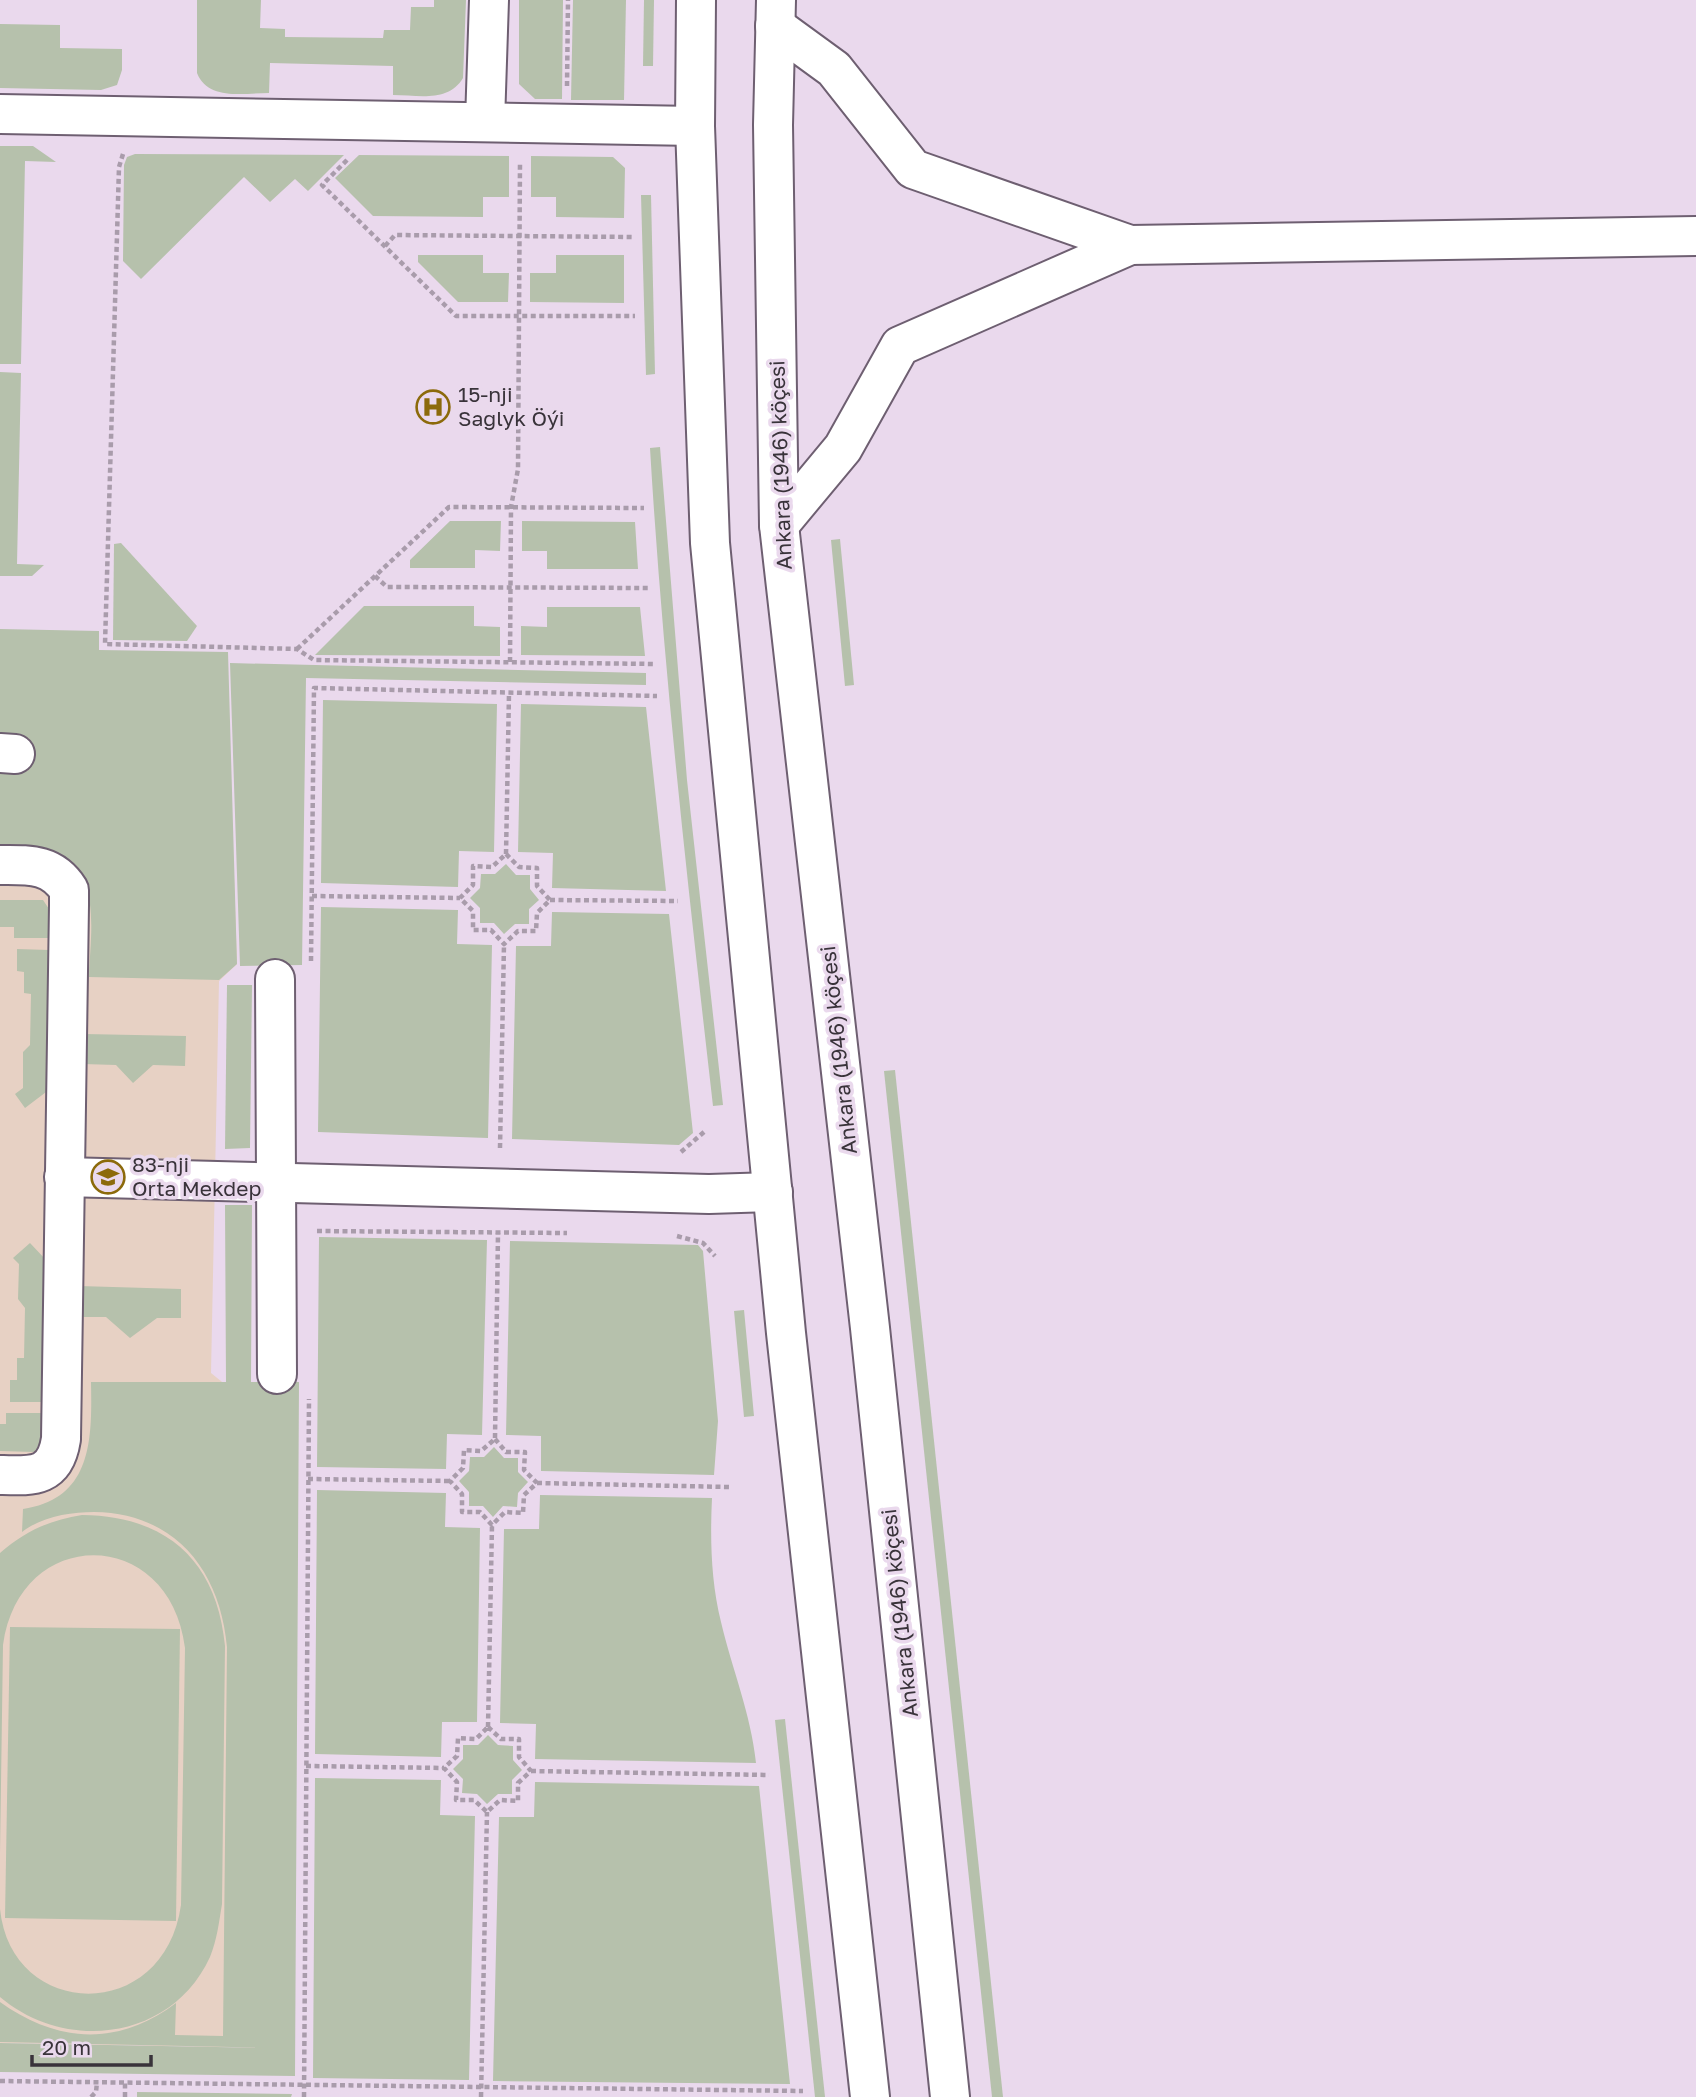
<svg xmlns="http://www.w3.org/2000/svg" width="1696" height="2097" viewBox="0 0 1696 2097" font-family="'Golos Text',sans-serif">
<rect width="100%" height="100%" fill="#ead9ed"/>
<path fill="#e7d1c4" d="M0,667L227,672L237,964L219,981L211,1373L253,1407L276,2048L0,2043Z"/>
<g fill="#b6c1ac">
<path d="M197,0H261L260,28L285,29V37L383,38L384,30H410L411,7H434V0H466L463,78C448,103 418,95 393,95V66L270,63L269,93C244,93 208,101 197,73Z"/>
<path d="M519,0H563L562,99H535L519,84Z"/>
<path d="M573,0H626L624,100H571Z"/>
<path d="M644,0H654L653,66H643Z"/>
<path d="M0,24L60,25V48L122,49V70L117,85L101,90L0,88Z"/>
<path d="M0,146H33L56,162L25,161L21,364H0Z"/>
<path d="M135,154L344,155L308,191L295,179L270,202L244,177L141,279L123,261L124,165L127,157Z"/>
<path d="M359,155L509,156V197H483V217L373,216L335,178Z"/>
<path d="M531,156L613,157L625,168L624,218L556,217V197H531Z"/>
<path d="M641,195H651L655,374L646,375Z"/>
<path d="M418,255H483V273H509L508,302H458L418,262Z"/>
<path d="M556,255H624V303L530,302V273H556Z"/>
<path d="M0,372L21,373L17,564L44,565L32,576H0Z"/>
<path d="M660,447L687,780L723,1105L713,1106C688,887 663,668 650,448Z"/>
<path d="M450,521H501L500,551L475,550V568H410V560Z"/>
<path d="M522,521L635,522L638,569H547V551H522Z"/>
<path d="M840,539L854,685L845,686L831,540Z"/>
<path d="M121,543L197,626L187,641L113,640L114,544Z"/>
<path d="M364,606H474V626L500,627V656L315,655Z"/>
<path d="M547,607H640L645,656L521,655V626L547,627Z"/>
<path d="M0,629L99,631V650L228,652L237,964L219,980L89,977C90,934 103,872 54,851C38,844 17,846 0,845V771H28L29,738L0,737Z"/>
<path d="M230,663L646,673V685L306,678L302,965L240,966Z"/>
<path d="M323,700L497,704L494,852L459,851L458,887L321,883Z"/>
<path d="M521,704L646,707L666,891L552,888L553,853L518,852Z"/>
<path d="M506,864L516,875H530V889L539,900L529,909V924H515L504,934L494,923H480V908L470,898L480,888L481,874H495Z"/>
<path d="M0,900H43L49,909V938H14V927H0Z"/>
<path d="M321,907L458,910L457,944L492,945L488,1138L318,1132Z"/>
<path d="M552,912L669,914L693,1133L679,1145L512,1139L516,946H551Z"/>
<path d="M17,949L49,950L52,957L50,1089L25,1108L15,1094L23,1088V1052L30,1045L31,994L24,993V972L17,971Z"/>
<path d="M227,985H252L250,1148L225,1149Z"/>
<path d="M84,1034L186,1036L185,1066L153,1065L133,1083L116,1065L83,1064Z"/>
<path d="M895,1070L1003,2097H992L884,1071Z"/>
<path d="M225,1205H252L251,1382H299L295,2076L0,2072V2043L276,2048L0,2042V2002C57,2043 118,2047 176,2003L175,2035L223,2036L227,1647C220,1570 175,1513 94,1512C70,1512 41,1517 22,1532L23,1509C93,1499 92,1438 91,1382H226Z"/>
<path d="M319,1237L487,1240L482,1435L447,1434L446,1469L317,1467Z"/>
<path d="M510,1241L698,1245L703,1251L718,1421L714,1475L541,1471V1436L506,1435Z"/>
<path d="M30,1243L46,1260L44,1395L41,1402H10V1380H17V1358H24L25,1308L18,1299L19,1264L13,1258Z"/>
<path d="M79,1286L181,1289V1318H157L130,1338L106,1317H79Z"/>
<path d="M744,1310L754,1416L744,1417L734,1311Z"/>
<path d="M6,1413H41V1443L34,1452L0,1451V1424H6Z"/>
<path d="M494,1447L504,1458H518V1472L528,1482L518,1493L517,1507L503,1506L493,1517L483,1506H469V1492L459,1481L469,1471L470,1457H484Z"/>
<path d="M317,1490L446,1493L445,1527L480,1528L477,1722H442L441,1757L315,1754Z"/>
<path d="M540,1495L712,1498C710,1539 711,1582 721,1622C732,1669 751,1714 756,1763L535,1759L536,1724L500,1723L504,1529H539Z"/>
<path d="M82,1515C167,1516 217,1561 225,1646L222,1904C219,1922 217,1940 210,1957C172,2040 66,2053 0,1997V1909C11,2020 164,2025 181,1905L185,1648C170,1526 20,1524 3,1645L0,1853V1553C25,1531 50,1520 82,1515Z"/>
<path d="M10,1627L180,1629L176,1921L5,1918Z"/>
<path d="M785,1719L825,2097H815L775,1720Z"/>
<path d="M488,1735L498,1745L513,1746V1760L522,1770L512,1780V1794H498L487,1804L477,1794L462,1793L463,1779L453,1769L463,1759V1745H478Z"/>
<path d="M315,1778L441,1780L440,1815L475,1816L469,2080L313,2078Z"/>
<path d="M535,1782L759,1786L790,2084L493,2081L499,1817H534Z"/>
<path d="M137,2092L292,2094L291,2097H137Z"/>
</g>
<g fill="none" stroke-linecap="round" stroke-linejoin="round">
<defs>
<g id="minor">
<path d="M775,26L834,69L913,169L1130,245L1696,236"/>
<path d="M0,114L695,126"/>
<path d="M485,122L489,0"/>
<path d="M779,525L843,448L900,346L1130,245"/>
<path d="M0,753L15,754"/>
<path d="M0,865C29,865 52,863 69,890V905L61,1439C55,1478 33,1476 0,1475"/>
<path d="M275,979L277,1374"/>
<path d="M64,1177L709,1194L773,1192"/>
</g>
<g id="major">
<path d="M696,0L695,126L710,543L786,1333L870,2097"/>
<path d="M776,0L773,125L779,525L870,1328L950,2097"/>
</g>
</defs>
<use href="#minor" stroke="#6e5f71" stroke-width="42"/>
<use href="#major" stroke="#6e5f71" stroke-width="42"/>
<g stroke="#a99cab" stroke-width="4.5" stroke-dasharray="5 3.5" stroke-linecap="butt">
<path d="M567,86L568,0"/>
<path d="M123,154L119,167L105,644L297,649L314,660L656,664"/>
<path d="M347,160L322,185L456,316H635"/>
<path d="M385,246L395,235L633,237"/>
<path d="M375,576L387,587L649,588"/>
<path d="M297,649L449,507L644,508"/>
<path d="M510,662L511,507L518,469L520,163"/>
<path d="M506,854L519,867L537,868V886L550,900L537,913L536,931H518L504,944L491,930H473V911L460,898L473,885V866L492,867Z"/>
<path d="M506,854L509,693"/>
<path d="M312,896L460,898"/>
<path d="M550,900L678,901"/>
<path d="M311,961L314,688L657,696"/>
<path d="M500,1148L504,944"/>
<path d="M681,1152L704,1132"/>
<path d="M317,1231L567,1233"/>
<path d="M677,1236L703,1243L715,1256"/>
<path d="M495,1438L498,1233"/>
<path d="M495,1439L506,1452H525L524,1470L537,1483L524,1495L523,1513L505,1512L492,1525L480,1512H462V1494L450,1481L463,1468L464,1450L481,1451Z"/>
<path d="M308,1479L450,1481"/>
<path d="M537,1483L729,1487"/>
<path d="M488,1727L501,1739H519V1757L531,1771L518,1783V1801L500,1800L487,1812L474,1800H456L457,1782L444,1768L457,1756L458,1738L476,1739Z"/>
<path d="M488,1727L492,1525"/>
<path d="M306,1766L444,1768"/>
<path d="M531,1771L769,1775"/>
<path d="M0,2081L803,2091"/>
<path d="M91,2097L96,2092L97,2082"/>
<path d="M125,2097V2082"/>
<path d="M304,2097L309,1399"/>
<path d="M481,2097L487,1812"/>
</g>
<use href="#minor" stroke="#fff" stroke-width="38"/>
<use href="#major" stroke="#fff" stroke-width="38"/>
</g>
<defs>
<symbol id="hospital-ring" viewBox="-11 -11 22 22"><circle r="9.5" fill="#ead9ed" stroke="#8c6a0b" stroke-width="1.5"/><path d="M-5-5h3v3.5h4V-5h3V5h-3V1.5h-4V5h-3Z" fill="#8c6a0b"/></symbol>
<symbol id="school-ring" viewBox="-11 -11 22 22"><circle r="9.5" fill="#ead9ed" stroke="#8c6a0b" stroke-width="1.5"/><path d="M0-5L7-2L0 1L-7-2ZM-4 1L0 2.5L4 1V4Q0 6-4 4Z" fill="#8c6a0b"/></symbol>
</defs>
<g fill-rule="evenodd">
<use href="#hospital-ring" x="414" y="388" width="38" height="38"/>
<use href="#school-ring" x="89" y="1158" width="38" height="38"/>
</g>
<g text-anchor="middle" stroke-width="7" stroke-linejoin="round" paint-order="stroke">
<g font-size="21" fill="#39333a" stroke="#ead9ed" text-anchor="start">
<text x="458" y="402">15-nji<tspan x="458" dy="24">Saglyk Öýi</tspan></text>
<text x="132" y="1172">83-nji<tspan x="132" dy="24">Orta Mekdep</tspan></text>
</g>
<g font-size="21" fill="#39333a" stroke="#ead9ed">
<text transform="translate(781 465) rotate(-92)" y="7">Ankara (1946) köçesi</text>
<text transform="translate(839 1050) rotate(-96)" y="7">Ankara (1946) köçesi</text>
<text transform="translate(900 1613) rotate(-96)" y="7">Ankara (1946) köçesi</text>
</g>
</g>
<path d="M32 2055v10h119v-10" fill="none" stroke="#39333a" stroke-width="3.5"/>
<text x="42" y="2055" font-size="21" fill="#39333a" stroke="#ead9ed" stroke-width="5" paint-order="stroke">20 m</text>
</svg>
